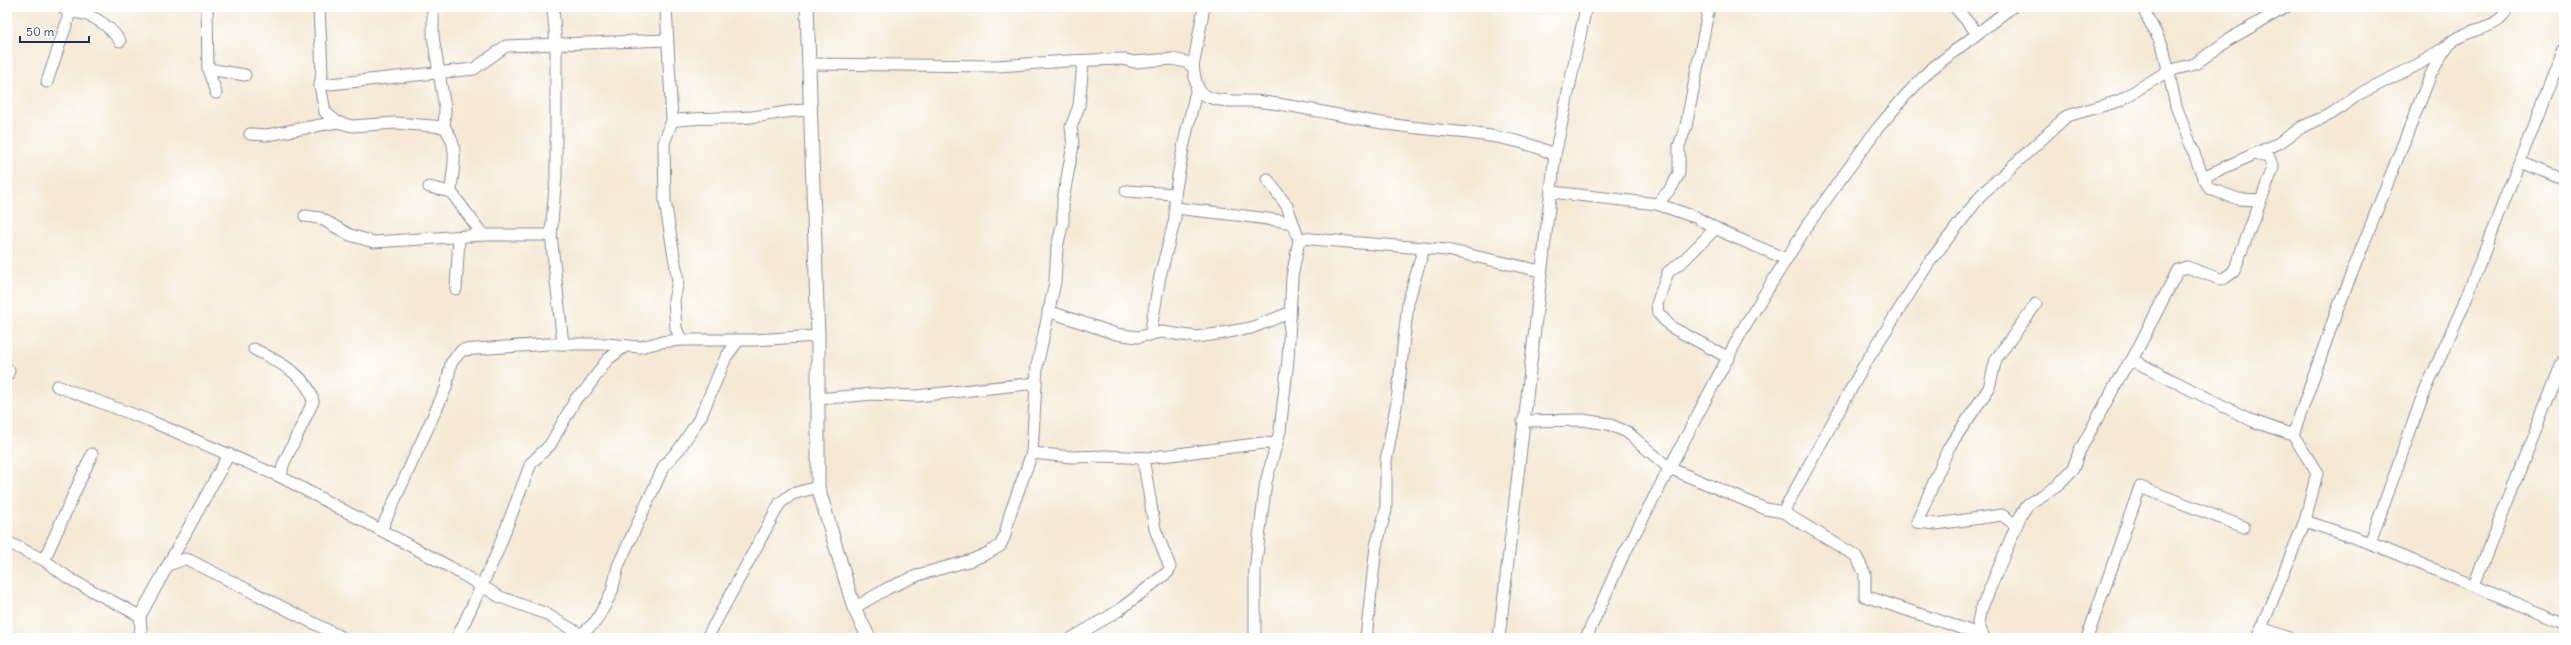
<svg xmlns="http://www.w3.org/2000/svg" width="2571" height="645" viewBox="0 0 2571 645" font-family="Delius,sans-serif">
<rect width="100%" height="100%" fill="#fff"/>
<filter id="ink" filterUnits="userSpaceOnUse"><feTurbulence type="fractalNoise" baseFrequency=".025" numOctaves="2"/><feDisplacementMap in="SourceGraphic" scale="8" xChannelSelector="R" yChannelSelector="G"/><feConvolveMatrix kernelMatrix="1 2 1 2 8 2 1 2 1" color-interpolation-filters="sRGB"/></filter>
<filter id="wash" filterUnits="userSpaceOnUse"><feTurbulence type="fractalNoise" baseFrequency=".012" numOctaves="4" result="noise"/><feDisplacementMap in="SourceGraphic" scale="16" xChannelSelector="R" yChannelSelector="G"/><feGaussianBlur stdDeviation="0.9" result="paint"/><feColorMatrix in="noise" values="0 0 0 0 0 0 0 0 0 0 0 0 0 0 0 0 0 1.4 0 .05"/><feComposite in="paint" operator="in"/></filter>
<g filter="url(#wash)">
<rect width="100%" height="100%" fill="#f5e9d4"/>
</g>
<g filter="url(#ink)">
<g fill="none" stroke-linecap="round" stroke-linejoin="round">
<defs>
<g id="minor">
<path d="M207,7L208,69L245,75"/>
<path d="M319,7L322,73L320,85L325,112L337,122L352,126L396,123L444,127C461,147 452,168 451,192"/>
<path d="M433,7V37L445,108L444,127"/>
<path d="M553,7L556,46V176L551,235L563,344"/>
<path d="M666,7L672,121L664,143L665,201L678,281L674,300L676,328L681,340"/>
<path d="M1955,7L1977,33"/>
<path d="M2142,7L2163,47L2176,106L2203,177L2210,189L2216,191L2238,199L2260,200"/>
<path d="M68,13C88,10 108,24 120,41"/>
<path d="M808,64L997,66L1067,61L1122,59L1134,62L1172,59L1186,62L1193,67C1195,75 1195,89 1203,94C1219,105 1245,99 1263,102C1307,107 1351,119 1395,125C1448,133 1507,131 1555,155"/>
<path d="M1193,67L1204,7"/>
<path d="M208,69L216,93"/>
<path d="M47,82L68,19V13L63,7"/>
<path d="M320,85L474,69L506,46L667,40"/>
<path d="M672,121C699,117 725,119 752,117C772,115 790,110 810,110"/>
<path d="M250,134L267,135L337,122"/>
<path d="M2520,162L2564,180"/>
<path d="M2203,177L2279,143L2302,127L2331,114L2359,94L2419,64L2447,46"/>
<path d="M429,187L451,192L483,235"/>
<path d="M1126,191L1175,194"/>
<path d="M1552,192L1657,204L1695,217L1727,234L1786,259"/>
<path d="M1657,204L1672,187L1679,173V146L1686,126L1709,7"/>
<path d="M1177,208C1216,213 1254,216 1293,223"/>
<path d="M305,216L320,218L350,235L374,242L483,235H551"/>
<path d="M1715,229L1683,261L1668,272L1657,304L1658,313L1671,327L1729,358"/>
<path d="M1299,238L1447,250L1541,271"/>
<path d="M456,289L459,238"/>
<path d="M1048,311L1116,334L1138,337L1161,332L1197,337L1217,334L1251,328L1289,313"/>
<path d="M1150,335L1160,276L1175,219V194L1184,143L1197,87"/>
<path d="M254,349C276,361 309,375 313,402L283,465L281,477"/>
<path d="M2132,360L2253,421L2293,435"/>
<path d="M7,375L9,371"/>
<path d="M57,386L148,420L281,477L450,567L500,597L544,613L587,638"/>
<path d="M818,399L873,394L916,396L1036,383"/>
<path d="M1523,421L1583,420L1608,424L1627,432L1669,468L1766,509L1783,512L1856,556L1865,574V596L1982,635"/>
<path d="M1032,453L1072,457L1106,456L1147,458L1263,443L1277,444"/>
<path d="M1783,512L1866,362L1928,264L1982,194L2067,116L2119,101L2168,71L2195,64L2228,40L2286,7"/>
<path d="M2305,521L2370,543L2564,623"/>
<path d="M2016,525L2002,515L1936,524L1917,522L1949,447L1989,388L1996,359L2036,304"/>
<path d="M381,530L446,388L451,363L462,350L548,344H606L640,347L661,342L681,340H754L818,336"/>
<path d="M7,542L44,560L70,579L140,616"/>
<path d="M2370,543L2422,398L2463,306L2564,48"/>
<path d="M44,560L92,454"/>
<path d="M171,564L185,559L189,560L343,638"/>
<path d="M2474,585L2564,359"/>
<path d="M854,608L888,588L921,574L972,560L988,553L1000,546L1005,535L1010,514L1032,453L1037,366L1055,282L1057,247L1063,222V200L1073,145L1071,127L1079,106L1083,62"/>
<path d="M2262,628L2289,638"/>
<path d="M581,635L596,621L604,607L612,591L618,566L664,466L680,448L701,416L726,357L738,341"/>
<path d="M137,638L141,630L140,616L229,454"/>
<path d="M457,638L496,555L531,463L550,445L577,397L585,391L607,360L624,347"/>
<path d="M707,638L780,503L792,494L818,487"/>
<path d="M1072,638L1118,611L1168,572L1170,567L1155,529L1143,458"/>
<path d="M1255,638V570L1266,482L1280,431L1288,360L1292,277L1299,240L1287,206L1267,179"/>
<path d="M1366,638L1376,546L1386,510V461L1397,401L1408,303L1424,247"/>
<path d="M1499,638L1555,155L1586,7"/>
<path d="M1586,638L1621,560L1744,327L1809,223L1877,129L1906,95L1930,70L2012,7"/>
<path d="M1984,638L1978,623L1980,612L2020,517L2028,504L2056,487L2073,469L2079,452L2124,369L2132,360L2178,270L2187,267L2220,279L2225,278L2234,271L2273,168L2269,157L2254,154"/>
<path d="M2087,638L2140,487L2244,527"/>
<path d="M2257,638L2305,521L2317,473L2293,435L2336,313L2431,74C2437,64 2444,46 2454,40C2470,28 2497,30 2507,10L2505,7"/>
</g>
<path id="major" d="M807,7L818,336V487L854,608L869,638"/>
</defs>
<use href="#minor" stroke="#888c99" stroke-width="13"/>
<use href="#major" stroke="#888c99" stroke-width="15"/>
<use href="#minor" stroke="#fff" stroke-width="11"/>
<use href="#major" stroke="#fff" stroke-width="13"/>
</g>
</g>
<rect width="2571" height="645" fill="none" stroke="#fff" stroke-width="24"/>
<path d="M20 36v6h69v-6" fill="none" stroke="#1b2f5e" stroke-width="2"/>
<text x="26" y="36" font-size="12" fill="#1b2f5e" stroke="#ffffff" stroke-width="3" paint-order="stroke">50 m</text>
</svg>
